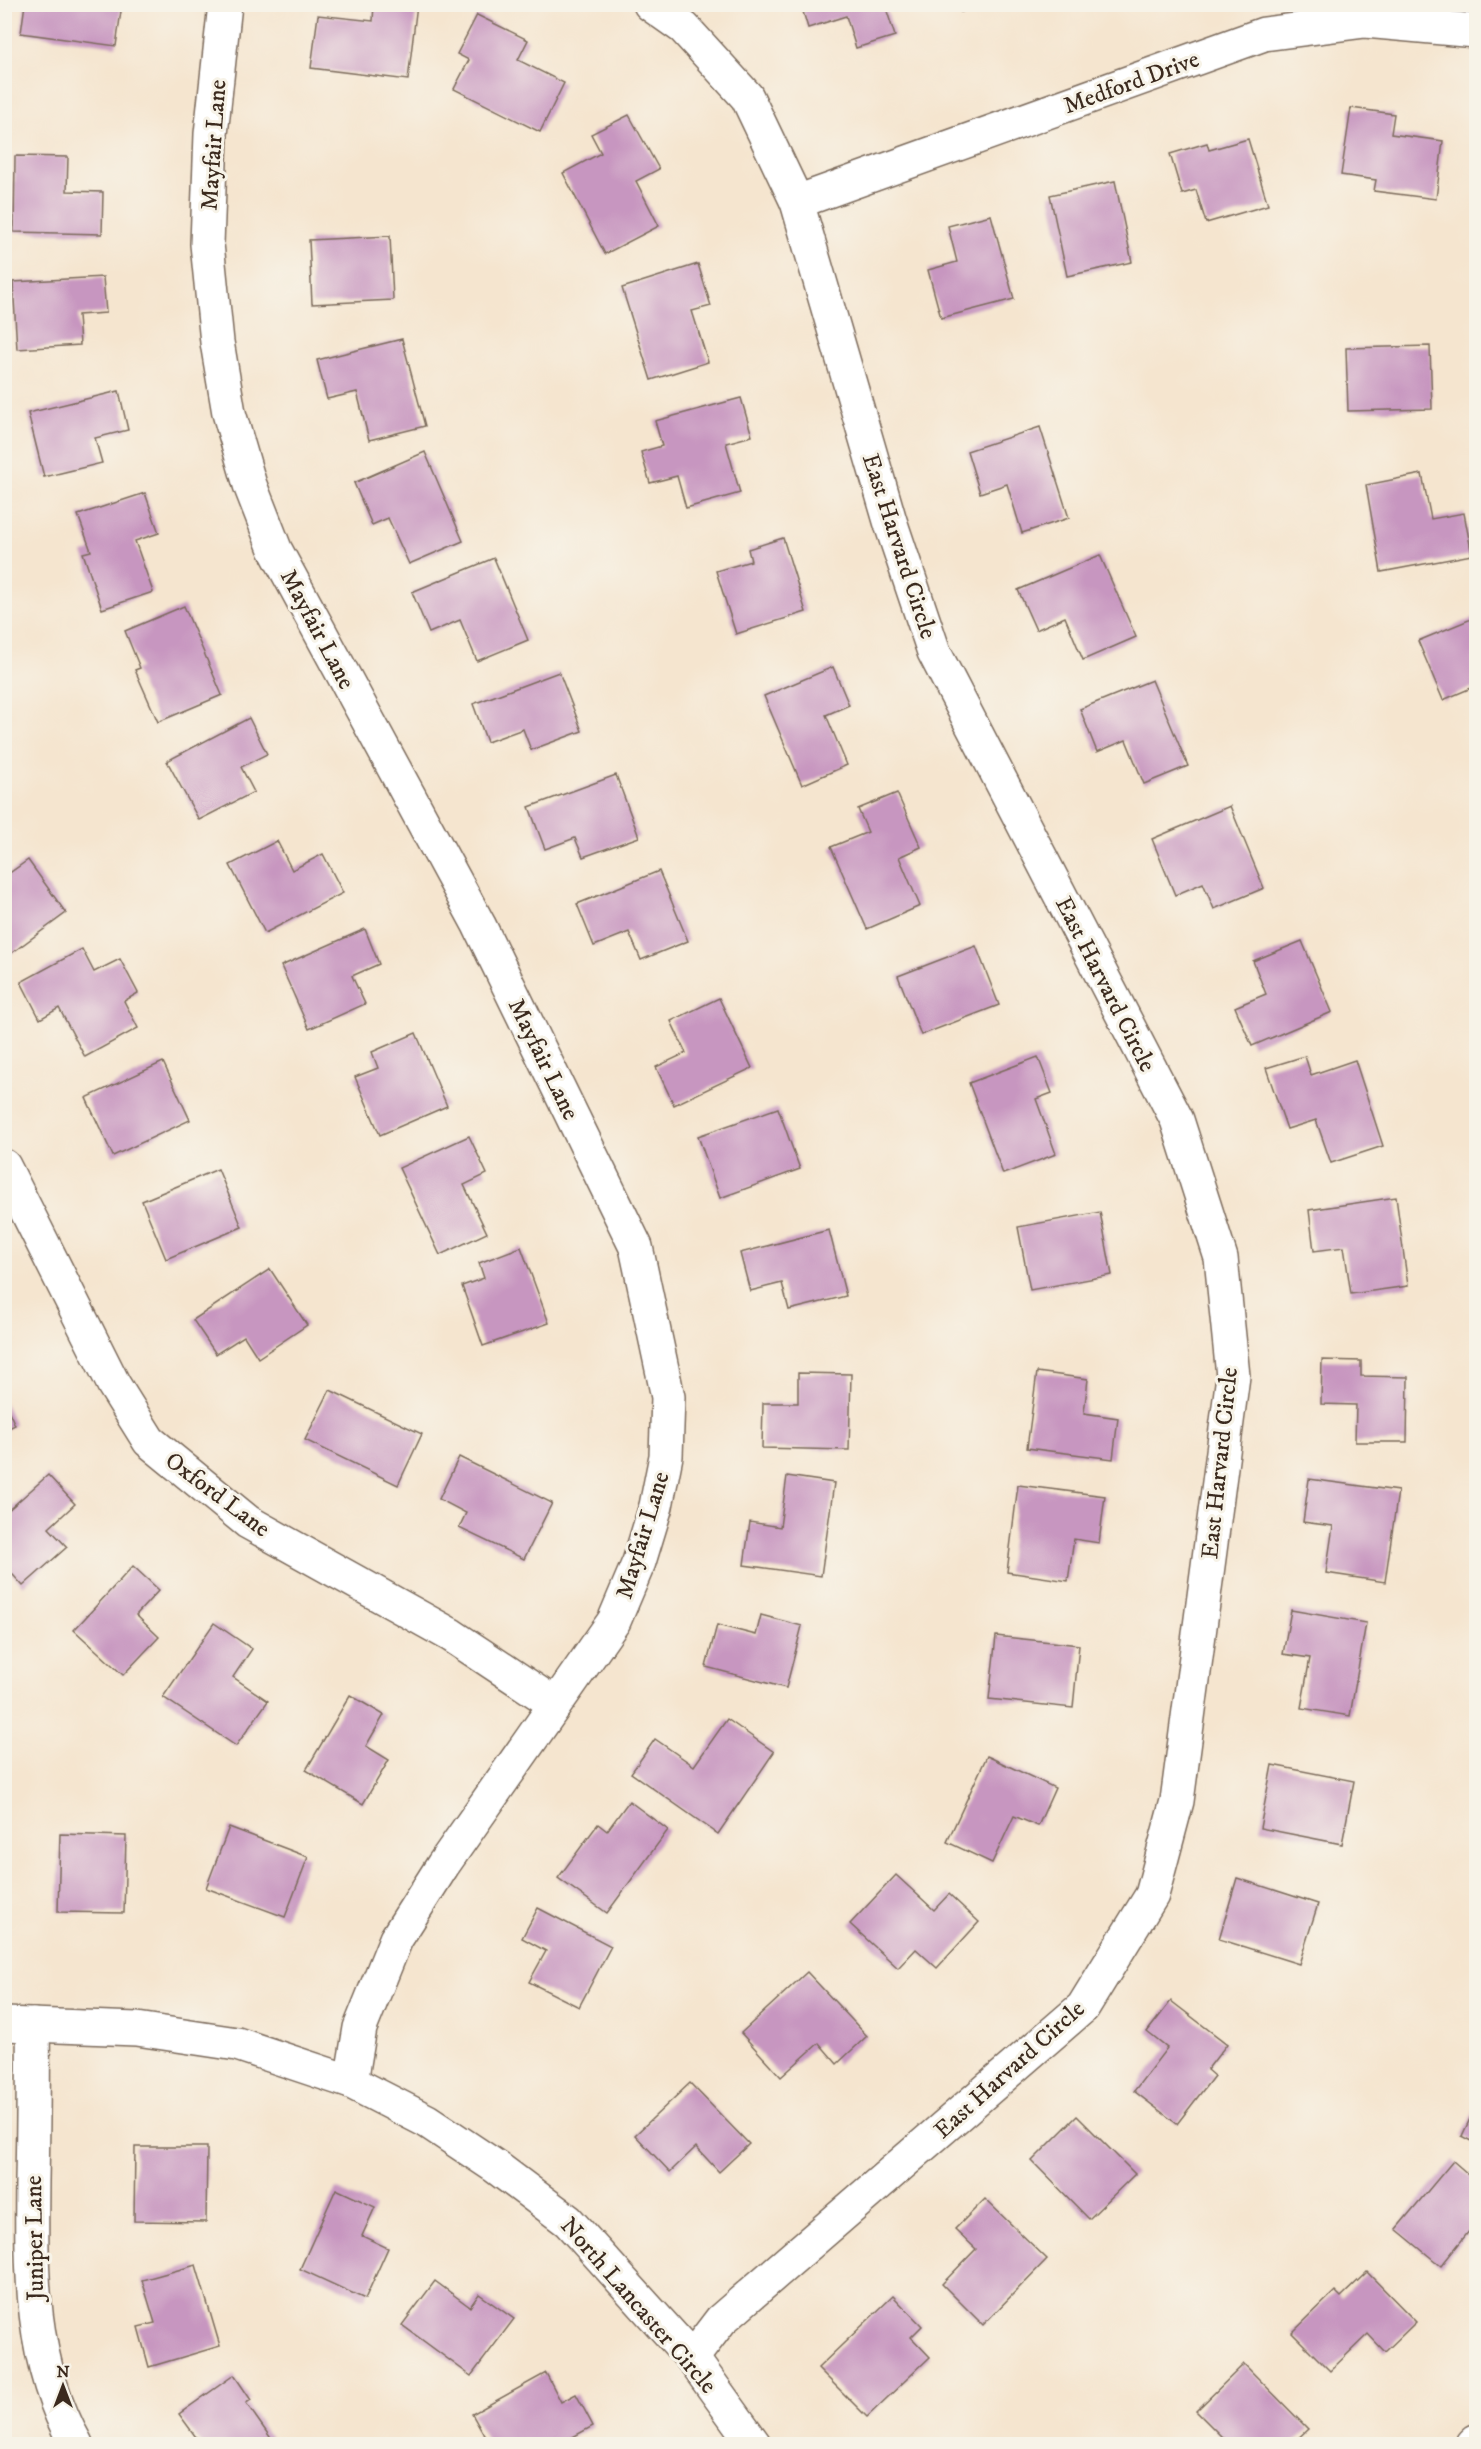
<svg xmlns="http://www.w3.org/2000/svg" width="1481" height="2449" viewBox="0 0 1481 2449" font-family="'IM FELL DW Pica',serif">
<rect width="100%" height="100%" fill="#f7f3e8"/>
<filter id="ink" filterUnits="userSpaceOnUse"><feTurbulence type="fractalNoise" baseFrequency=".0167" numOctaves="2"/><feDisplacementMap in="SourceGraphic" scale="12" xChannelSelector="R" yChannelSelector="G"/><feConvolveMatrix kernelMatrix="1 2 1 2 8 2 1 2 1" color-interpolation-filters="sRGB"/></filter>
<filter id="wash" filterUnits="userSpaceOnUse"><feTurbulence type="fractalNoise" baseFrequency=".008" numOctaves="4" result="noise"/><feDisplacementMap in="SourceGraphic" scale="24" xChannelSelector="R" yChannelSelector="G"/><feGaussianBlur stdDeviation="1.35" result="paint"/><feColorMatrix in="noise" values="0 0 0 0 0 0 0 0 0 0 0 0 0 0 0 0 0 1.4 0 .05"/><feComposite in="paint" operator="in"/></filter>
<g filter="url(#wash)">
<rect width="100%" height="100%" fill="#f5e5cf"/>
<g id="blocks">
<g fill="#c796c0">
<path d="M25,4H122L116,46L21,33Z"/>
<path d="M374,4H417L408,80L311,68L318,15L373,21Z"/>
<path d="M959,4H985V5L961,12Z"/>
<path d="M801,5H885L895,36L856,48L846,16L808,28Z"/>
<path d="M477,15L528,40L518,60L564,83L540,132L454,89L469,60L457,54Z"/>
<path d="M1351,108L1394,114L1391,134L1443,141L1436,199L1374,191L1376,180L1341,175Z"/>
<path d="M629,115L659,169L636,181L659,226L605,254L563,173L601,153L591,134Z"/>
<path d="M1248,139L1268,205L1206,223L1196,190L1182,194L1170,154L1207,143L1209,150Z"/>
<path d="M15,156L68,157L67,191L103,192L102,234L14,232Z"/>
<path d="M1115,181L1132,262L1067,276L1050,195Z"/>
<path d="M991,215L1014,299L941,318L928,270L957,262L948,226Z"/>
<path d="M390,236L393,300L312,304L309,240Z"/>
<path d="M698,264L711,306L692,311L708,362L651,380L622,288Z"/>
<path d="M103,277L106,313L78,315L80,345L17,349L13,282Z"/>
<path d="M402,339L425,426L369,440L357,392L327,399L317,360Z"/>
<path d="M1430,346L1432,409L1348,411L1346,348Z"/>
<path d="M119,391L128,430L95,438L102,463L44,477L28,413Z"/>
<path d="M741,398L752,436L726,443L740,493L686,508L677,476L650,483L641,452L662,446L655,421Z"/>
<path d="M1040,427L1069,518L1022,533L1007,484L980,493L967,451Z"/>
<path d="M425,452L463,541L409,564L388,518L372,525L354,483Z"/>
<path d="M1422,474L1431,519L1464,513L1472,555L1381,572L1366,485Z"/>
<path d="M145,493L159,533L135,541L153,592L102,609L83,553L91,551L78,515Z"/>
<path d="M783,538L806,612L736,634L716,571L751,561L748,549Z"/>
<path d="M1100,555L1136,637L1083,660L1065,617L1036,630L1018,590Z"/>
<path d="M494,558L528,640L477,661L460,620L429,633L412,592Z"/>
<path d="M184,606L222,695L158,722L135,670L140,668L125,631Z"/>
<path d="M1476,617V686L1443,700L1418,641Z"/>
<path d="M833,667L849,705L826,715L847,765L802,785L764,696Z"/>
<path d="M559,672L582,731L531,750L523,729L487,742L473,704Z"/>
<path d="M1152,680L1188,766L1144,784L1126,740L1097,752L1080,709Z"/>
<path d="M249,718L267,754L241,767L254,792L199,820L167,761Z"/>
<path d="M616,775L639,837L583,857L575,838L545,849L529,807Z"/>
<path d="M897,793L921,847L899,857L920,906L867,929L831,847L868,832L858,809Z"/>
<path d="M1230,806L1264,888L1214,909L1203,883L1175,895L1152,839Z"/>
<path d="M277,841L292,870L323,854L343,893L265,933L230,865Z"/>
<path d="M28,860L66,913L9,955L4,949V877Z"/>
<path d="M659,871L688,941L641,960L629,932L594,946L577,904Z"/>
<path d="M365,929L379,964L352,976L365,1004L309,1029L281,966Z"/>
<path d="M1302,941L1332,1012L1252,1046L1235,1007L1266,994L1253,961Z"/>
<path d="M976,946L999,1005L921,1035L898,976Z"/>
<path d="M82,949L94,972L120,959L138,993L124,1001L138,1028L85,1057L59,1008L40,1019L21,982Z"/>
<path d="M719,998L752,1068L674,1105L656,1067L686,1053L671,1021Z"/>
<path d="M416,1033L447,1106L380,1135L355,1077L378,1068L372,1052Z"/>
<path d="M1305,1056L1311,1075L1355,1060L1383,1146L1331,1163L1316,1120L1287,1129L1266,1068Z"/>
<path d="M1038,1057L1052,1093L1036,1099L1056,1154L1003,1174L969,1083Z"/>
<path d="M163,1062L190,1120L113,1156L86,1098Z"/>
<path d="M778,1108L800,1169L720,1198L698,1136Z"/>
<path d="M469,1136L487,1174L464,1185L487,1233L440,1255L399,1168Z"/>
<path d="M218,1169L242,1227L166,1259L142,1201Z"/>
<path d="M1396,1197L1408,1286L1351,1294L1344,1247L1314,1251L1309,1210Z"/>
<path d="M1100,1212L1112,1275L1030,1290L1018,1227Z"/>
<path d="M829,1230L846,1296L789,1310L782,1283L750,1291L740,1253Z"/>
<path d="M521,1247L549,1323L483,1346L462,1286L484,1278L479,1263Z"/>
<path d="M270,1269L307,1325L258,1358L244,1336L216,1354L193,1320Z"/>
<path d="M1322,1360L1361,1361V1376L1408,1377L1407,1442H1355L1356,1405L1321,1404Z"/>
<path d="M1037,1372L1088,1379L1084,1413L1118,1418L1113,1459L1027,1448Z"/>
<path d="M798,1373L851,1374L849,1450L762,1448L763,1403H798Z"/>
<path d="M330,1390L422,1434L398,1485L305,1440Z"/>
<path d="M5,1403L15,1425L5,1430Z"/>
<path d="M459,1457L552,1503L524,1559L459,1528L466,1513L439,1499Z"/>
<path d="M48,1475L75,1504L49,1528L67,1547L23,1586L4,1565V1514Z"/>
<path d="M787,1476L834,1483L821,1576L744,1565L750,1522L780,1527Z"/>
<path d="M1309,1479L1398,1491L1385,1582L1326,1573L1333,1526L1303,1522Z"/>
<path d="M1018,1485L1105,1496L1099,1543L1074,1539L1068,1581L1007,1572Z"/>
<path d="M133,1566L159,1590L136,1615L159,1637L123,1675L74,1630Z"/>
<path d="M1291,1610L1366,1623L1350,1716L1301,1708L1310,1658L1283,1654Z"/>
<path d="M761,1615L802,1626L786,1688L706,1667L717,1625L756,1635Z"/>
<path d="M214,1623L252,1649L233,1677L268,1701L236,1746L163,1697Z"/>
<path d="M996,1636L1079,1645L1073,1708L989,1699Z"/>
<path d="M350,1695L384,1715L366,1746L389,1760L363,1804L306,1770Z"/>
<path d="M727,1719L774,1752L718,1834L631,1773L655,1739L694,1766Z"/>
<path d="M987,1756L1055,1788L1038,1826L1014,1816L992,1863L947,1842Z"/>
<path d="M1272,1765L1354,1781L1342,1844L1260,1828Z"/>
<path d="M629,1801L668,1830L607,1913L558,1878L598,1824L607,1831Z"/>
<path d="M229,1827L308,1857L285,1917L206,1888Z"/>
<path d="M60,1834L126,1836L124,1913L58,1912Z"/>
<path d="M896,1875L934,1910L949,1894L979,1922L937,1968L916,1949L898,1968L850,1924Z"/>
<path d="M1237,1878L1318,1904L1299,1964L1219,1939Z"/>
<path d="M538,1908L611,1946L579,2007L529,1982L546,1951L522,1938Z"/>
<path d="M807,1972L867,2036L837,2064L819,2043L781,2077L741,2033Z"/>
<path d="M1171,2001L1227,2044L1207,2070L1214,2076L1177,2124L1134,2091L1167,2048L1147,2032Z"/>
<path d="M690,2083L749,2144L719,2172L696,2147L670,2172L635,2135Z"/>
<path d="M1476,2106V2143L1462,2136Z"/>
<path d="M1077,2116L1135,2174L1089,2219L1032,2161Z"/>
<path d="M135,2147H207L206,2222L134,2221Z"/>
<path d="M1453,2161L1476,2181V2227L1474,2225L1441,2266L1396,2229Z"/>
<path d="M336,2189L375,2207L362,2236L388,2248L365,2299L300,2269Z"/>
<path d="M985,2199L1047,2259L983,2325L942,2284L976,2249L955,2229Z"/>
<path d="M196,2265L220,2346L149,2367L138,2327L155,2323L142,2280Z"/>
<path d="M1367,2272L1416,2322L1385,2352L1368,2334L1330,2371L1292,2333L1335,2291L1341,2297Z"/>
<path d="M435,2281L470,2307L479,2294L514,2319L471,2376L402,2325Z"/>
<path d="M893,2296L922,2326L911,2337L930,2357L867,2417L818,2368Z"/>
<path d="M1244,2364L1308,2429L1292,2444H1267L1264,2442L1261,2444H1229L1196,2411Z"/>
<path d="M546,2373L561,2402L576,2394L593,2426L560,2444H514L513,2442L507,2444H489L472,2414Z"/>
<path d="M234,2375L251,2400L246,2403L275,2444H201L179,2414Z"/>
</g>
</g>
</g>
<g filter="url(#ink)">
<use href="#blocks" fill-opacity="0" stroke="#7c6b5c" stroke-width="1.5"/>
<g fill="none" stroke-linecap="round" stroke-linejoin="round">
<defs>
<g id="minor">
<path d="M225,4L211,134L207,244L217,342L229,413L250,485L275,549L479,925L636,1247L668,1397L666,1456L656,1506L639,1562L614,1621L443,1865L396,1939L360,2028L351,2082"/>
<path d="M650,4L684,28L747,97L797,202L890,521L934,652L1177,1120L1221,1258L1233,1376L1177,1801L1152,1895L1083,2007L721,2320L692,2358"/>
<path d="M797,202L1264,34L1365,21L1476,31"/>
<path d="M4,1166L114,1385L149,1441L248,1522L451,1635L555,1704"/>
<path d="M4,2024L137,2029L237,2044L351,2082L427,2121L496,2167L568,2221L692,2358L754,2444"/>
<path d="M33,2025C34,2077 33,2129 32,2181C31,2272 30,2363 76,2444"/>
<path d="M1473,2444L1476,2441"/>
</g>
</defs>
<use href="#minor" stroke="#7c6b5c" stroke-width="36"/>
<use href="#minor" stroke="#fff" stroke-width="33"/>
</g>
</g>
<g text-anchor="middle" stroke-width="6" stroke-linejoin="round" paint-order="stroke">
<g font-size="24" fill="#3b2a1e" stroke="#f7f3e8">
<text transform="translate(1131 82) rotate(-20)" y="8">Medford Drive</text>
<text transform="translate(213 145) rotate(-86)" y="8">Mayfair Lane</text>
<text transform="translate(900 546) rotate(72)" y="8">East Harvard Circle</text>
<text transform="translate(318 629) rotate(62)" y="8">Mayfair Lane</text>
<text transform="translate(1106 984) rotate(63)" y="8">East Harvard Circle</text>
<text transform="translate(544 1059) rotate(64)" y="8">Mayfair Lane</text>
<text transform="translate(1219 1463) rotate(-84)" y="8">East Harvard Circle</text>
<text transform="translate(218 1494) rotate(37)" y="8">Oxford Lane</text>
<text transform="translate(642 1535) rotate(-73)" y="8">Mayfair Lane</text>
<text transform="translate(1009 2069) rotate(-42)" y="8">East Harvard Circle</text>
<text transform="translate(34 2238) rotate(-91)" y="8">Juniper Lane</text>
<text transform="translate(639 2305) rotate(49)" y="8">North Lancaster Circle</text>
</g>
</g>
<rect width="1481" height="2449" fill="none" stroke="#f7f3e8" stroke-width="24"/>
<g transform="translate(63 2386)" stroke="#f7f3e8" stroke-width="4.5" paint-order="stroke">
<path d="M0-4.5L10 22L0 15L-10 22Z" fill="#3b2a1e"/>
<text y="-9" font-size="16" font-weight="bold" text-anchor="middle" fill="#3b2a1e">N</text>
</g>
</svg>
